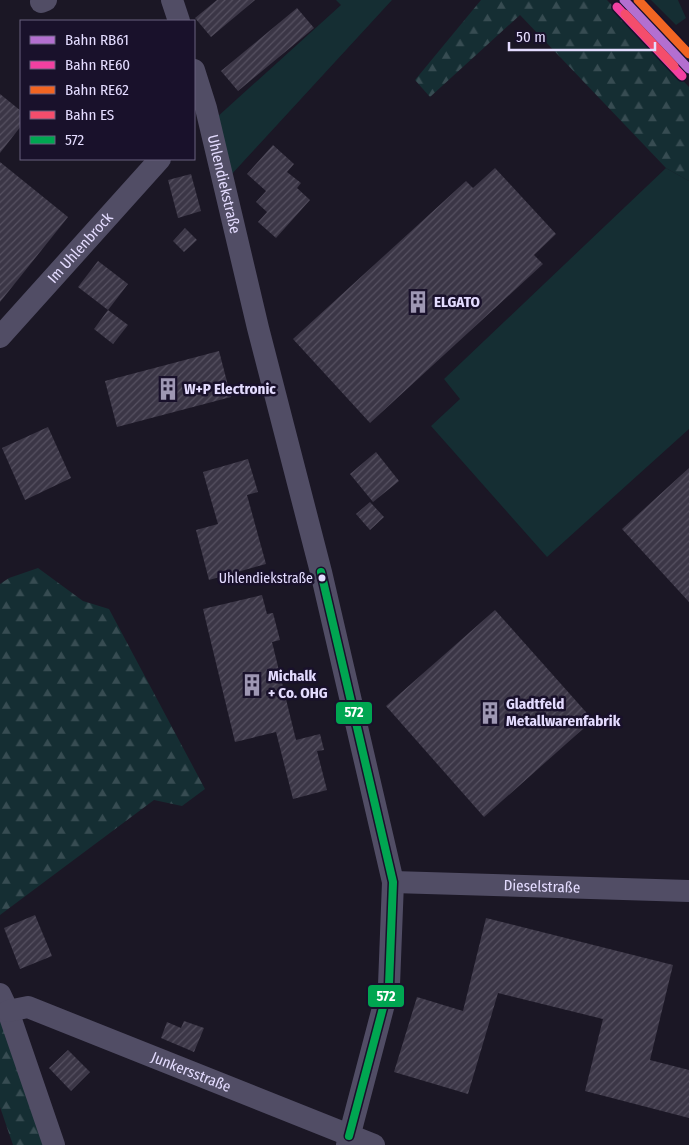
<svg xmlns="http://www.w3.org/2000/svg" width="689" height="1145" viewBox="0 0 689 1145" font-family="'Fira Sans Condensed',sans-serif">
<defs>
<pattern id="forest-firs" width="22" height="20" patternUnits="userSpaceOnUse" patternTransform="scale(1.25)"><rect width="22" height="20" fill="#152e33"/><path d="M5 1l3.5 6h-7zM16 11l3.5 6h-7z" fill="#374c52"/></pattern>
<pattern id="building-hatch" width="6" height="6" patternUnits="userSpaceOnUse" patternTransform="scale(1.25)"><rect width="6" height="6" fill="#3b3646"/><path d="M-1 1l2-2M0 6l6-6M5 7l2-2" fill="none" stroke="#575262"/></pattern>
</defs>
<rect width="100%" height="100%" fill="#1b1725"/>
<g fill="#152e33">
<path d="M336,0H392L231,175L216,118L341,5Z"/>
<path d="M651,0H678L686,18L676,25Z"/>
<path d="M666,168L689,181V429L547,557L431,426L460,399L444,379Z"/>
</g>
<g fill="url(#forest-firs)">
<path d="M481,0H607L689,87V181L666,168L520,15L430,97L415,80Z"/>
<path d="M38,568L83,601L109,609L205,789L182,806L154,800L0,915V584L9,578Z"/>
<path d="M0,990L53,1145H13L0,1107Z"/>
</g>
<g fill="url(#building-hatch)">
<path d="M217,0H255L211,37L195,18Z"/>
<path d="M297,8L314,28L238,91L221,71Z"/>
<path d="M0,94L21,111V126L0,153Z"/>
<path d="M273,145L294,164L287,172L301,183L297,188L310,200L276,238L258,222L267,212L256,202L266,191L247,174Z"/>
<path d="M0,162L68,217L0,302Z"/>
<path d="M495,168L556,234L534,255L543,264L370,423L293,339L466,181L473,188Z"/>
<path d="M191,174L201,211L178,218L168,180Z"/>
<path d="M185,228L197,240L184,252L173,241Z"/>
<path d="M98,261L128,284L108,310L78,287Z"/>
<path d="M108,310L128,325L113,344L94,329Z"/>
<path d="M219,351L231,397L117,427L105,381Z"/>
<path d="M48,427L71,478L25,500L2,448Z"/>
<path d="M376,452L399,481L373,502L350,474Z"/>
<path d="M248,459L258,492L247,495L266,564L209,580L196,530L218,524L203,472Z"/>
<path d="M689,468V602L622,529Z"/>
<path d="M370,502L384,517L370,530L356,514Z"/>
<path d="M262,595L267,614L273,613L280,640L272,642L296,740L320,734L324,750L317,751L327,790L293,799L276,732L235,742L203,609Z"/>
<path d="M495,610L593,720L484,817L386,706Z"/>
<path d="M35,915L52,956L20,969L4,928Z"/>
<path d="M486,918L673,965L650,1060L689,1070V1118L585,1091L603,1019L498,993L468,1094L394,1072L417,997L463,1011Z"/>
<path d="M184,1021L204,1028L194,1052L161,1038L167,1022L181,1028Z"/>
<path d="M68,1050L90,1072L71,1091L49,1068Z"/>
</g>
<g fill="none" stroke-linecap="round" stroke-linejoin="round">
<g stroke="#514d65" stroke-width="22">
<path d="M172,0L179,21"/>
<path d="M41,2L46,0"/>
<path id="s1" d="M194,70L206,108L258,328L321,572L393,882L389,985L347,1145"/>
<path id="s2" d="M0,337L160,159"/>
<path id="s3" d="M393,882L689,891"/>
<path d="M0,994L8,1011L54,1145"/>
<path id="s4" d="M8,1011L28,1007L374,1145"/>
</g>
<defs>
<path id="bus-1" d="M321,572L393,882L389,985L349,1136"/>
</defs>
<use href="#bus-1" stroke="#19112b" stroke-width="11"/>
<use href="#bus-1" stroke="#00a651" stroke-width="8"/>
<defs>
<path id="rail-1" d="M624,0L689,69"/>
<path id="rail-2" d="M617,7L682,76"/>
<path id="rail-3" d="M638,0L689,54"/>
<path id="rail-4" d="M625,14L674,66"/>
</defs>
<use href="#rail-1" stroke="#19112b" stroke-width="12"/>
<use href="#rail-2" stroke="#19112b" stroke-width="12"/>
<use href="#rail-3" stroke="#19112b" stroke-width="12"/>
<use href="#rail-4" stroke="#19112b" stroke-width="12"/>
<use href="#rail-1" stroke="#b36fd0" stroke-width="9"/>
<use href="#rail-2" stroke="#f240a1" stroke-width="9"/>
<use href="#rail-3" stroke="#f26522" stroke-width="9"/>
<use href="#rail-4" stroke="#f44d6c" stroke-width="9"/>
</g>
<defs>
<symbol id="building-bare" viewBox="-9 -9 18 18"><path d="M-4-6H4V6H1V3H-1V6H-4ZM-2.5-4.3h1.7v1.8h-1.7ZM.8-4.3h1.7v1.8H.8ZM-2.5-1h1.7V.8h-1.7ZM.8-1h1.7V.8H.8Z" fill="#9e97b3" stroke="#19112b" stroke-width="2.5" paint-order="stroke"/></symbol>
</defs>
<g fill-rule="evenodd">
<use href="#building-bare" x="402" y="286" width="32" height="32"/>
<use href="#building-bare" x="152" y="373" width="32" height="32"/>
<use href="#building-bare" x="236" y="669" width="32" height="32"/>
<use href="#building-bare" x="474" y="697" width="32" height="32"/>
</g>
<circle fill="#e4dcff" stroke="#19112b" stroke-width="2" cx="322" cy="578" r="4.5"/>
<g text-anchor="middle" stroke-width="5" stroke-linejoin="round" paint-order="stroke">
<g font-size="14" fill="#e4dcff" stroke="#19112b" text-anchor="end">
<text x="313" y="583">Uhlendiekstraße</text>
</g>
<g font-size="15" fill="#e4dcff" stroke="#19112b">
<text dy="5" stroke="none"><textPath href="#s1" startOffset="118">Uhlendiekstraße</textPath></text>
<text dy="5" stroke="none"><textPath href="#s2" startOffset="120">Im Uhlenbrock</textPath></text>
<text dy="5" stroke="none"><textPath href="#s3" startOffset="149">Dieselstraße</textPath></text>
<text dy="5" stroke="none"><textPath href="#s4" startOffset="196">Junkersstraße</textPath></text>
</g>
<g font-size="15" font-weight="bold" fill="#e4dcff" stroke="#19112b" text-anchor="start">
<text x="434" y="307">ELGATO</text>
<text x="184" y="394">W+P Electronic</text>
<text x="268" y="681">Michalk<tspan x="268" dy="17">+ Co. OHG</tspan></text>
<text x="506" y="709">Gladtfeld<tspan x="506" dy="17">Metallwarenfabrik</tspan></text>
</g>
</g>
<g stroke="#19112b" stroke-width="2">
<rect x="335" y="701" width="38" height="24" rx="5" fill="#00a651"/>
<rect x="367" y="984" width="38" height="24" rx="5" fill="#00a651"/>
</g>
<g font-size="14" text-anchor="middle" font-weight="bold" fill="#fff">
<text x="354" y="717">572</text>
<text x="386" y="1001">572</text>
</g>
<rect x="20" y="20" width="175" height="140" fill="#19112b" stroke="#6a6280"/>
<rect x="30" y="36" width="25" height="8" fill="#b36fd0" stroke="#6a6280"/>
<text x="65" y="45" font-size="15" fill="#e4dcff">Bahn RB61</text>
<rect x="30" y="61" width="25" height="8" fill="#f240a1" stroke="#6a6280"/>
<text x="65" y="70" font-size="15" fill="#e4dcff">Bahn RE60</text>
<rect x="30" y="86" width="25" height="8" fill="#f26522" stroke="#6a6280"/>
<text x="65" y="95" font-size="15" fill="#e4dcff">Bahn RE62</text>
<rect x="30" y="111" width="25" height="8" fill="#f44d6c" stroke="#6a6280"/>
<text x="65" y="120" font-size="15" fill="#e4dcff">Bahn ES</text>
<rect x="30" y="136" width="25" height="8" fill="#00a651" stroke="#6a6280"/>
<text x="65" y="145" font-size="15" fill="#e4dcff">572</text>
<path d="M509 42v8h146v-8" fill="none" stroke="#e4dcff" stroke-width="2.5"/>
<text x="516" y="42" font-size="15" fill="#e4dcff" stroke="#19112b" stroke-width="4" paint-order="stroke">50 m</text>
</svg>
